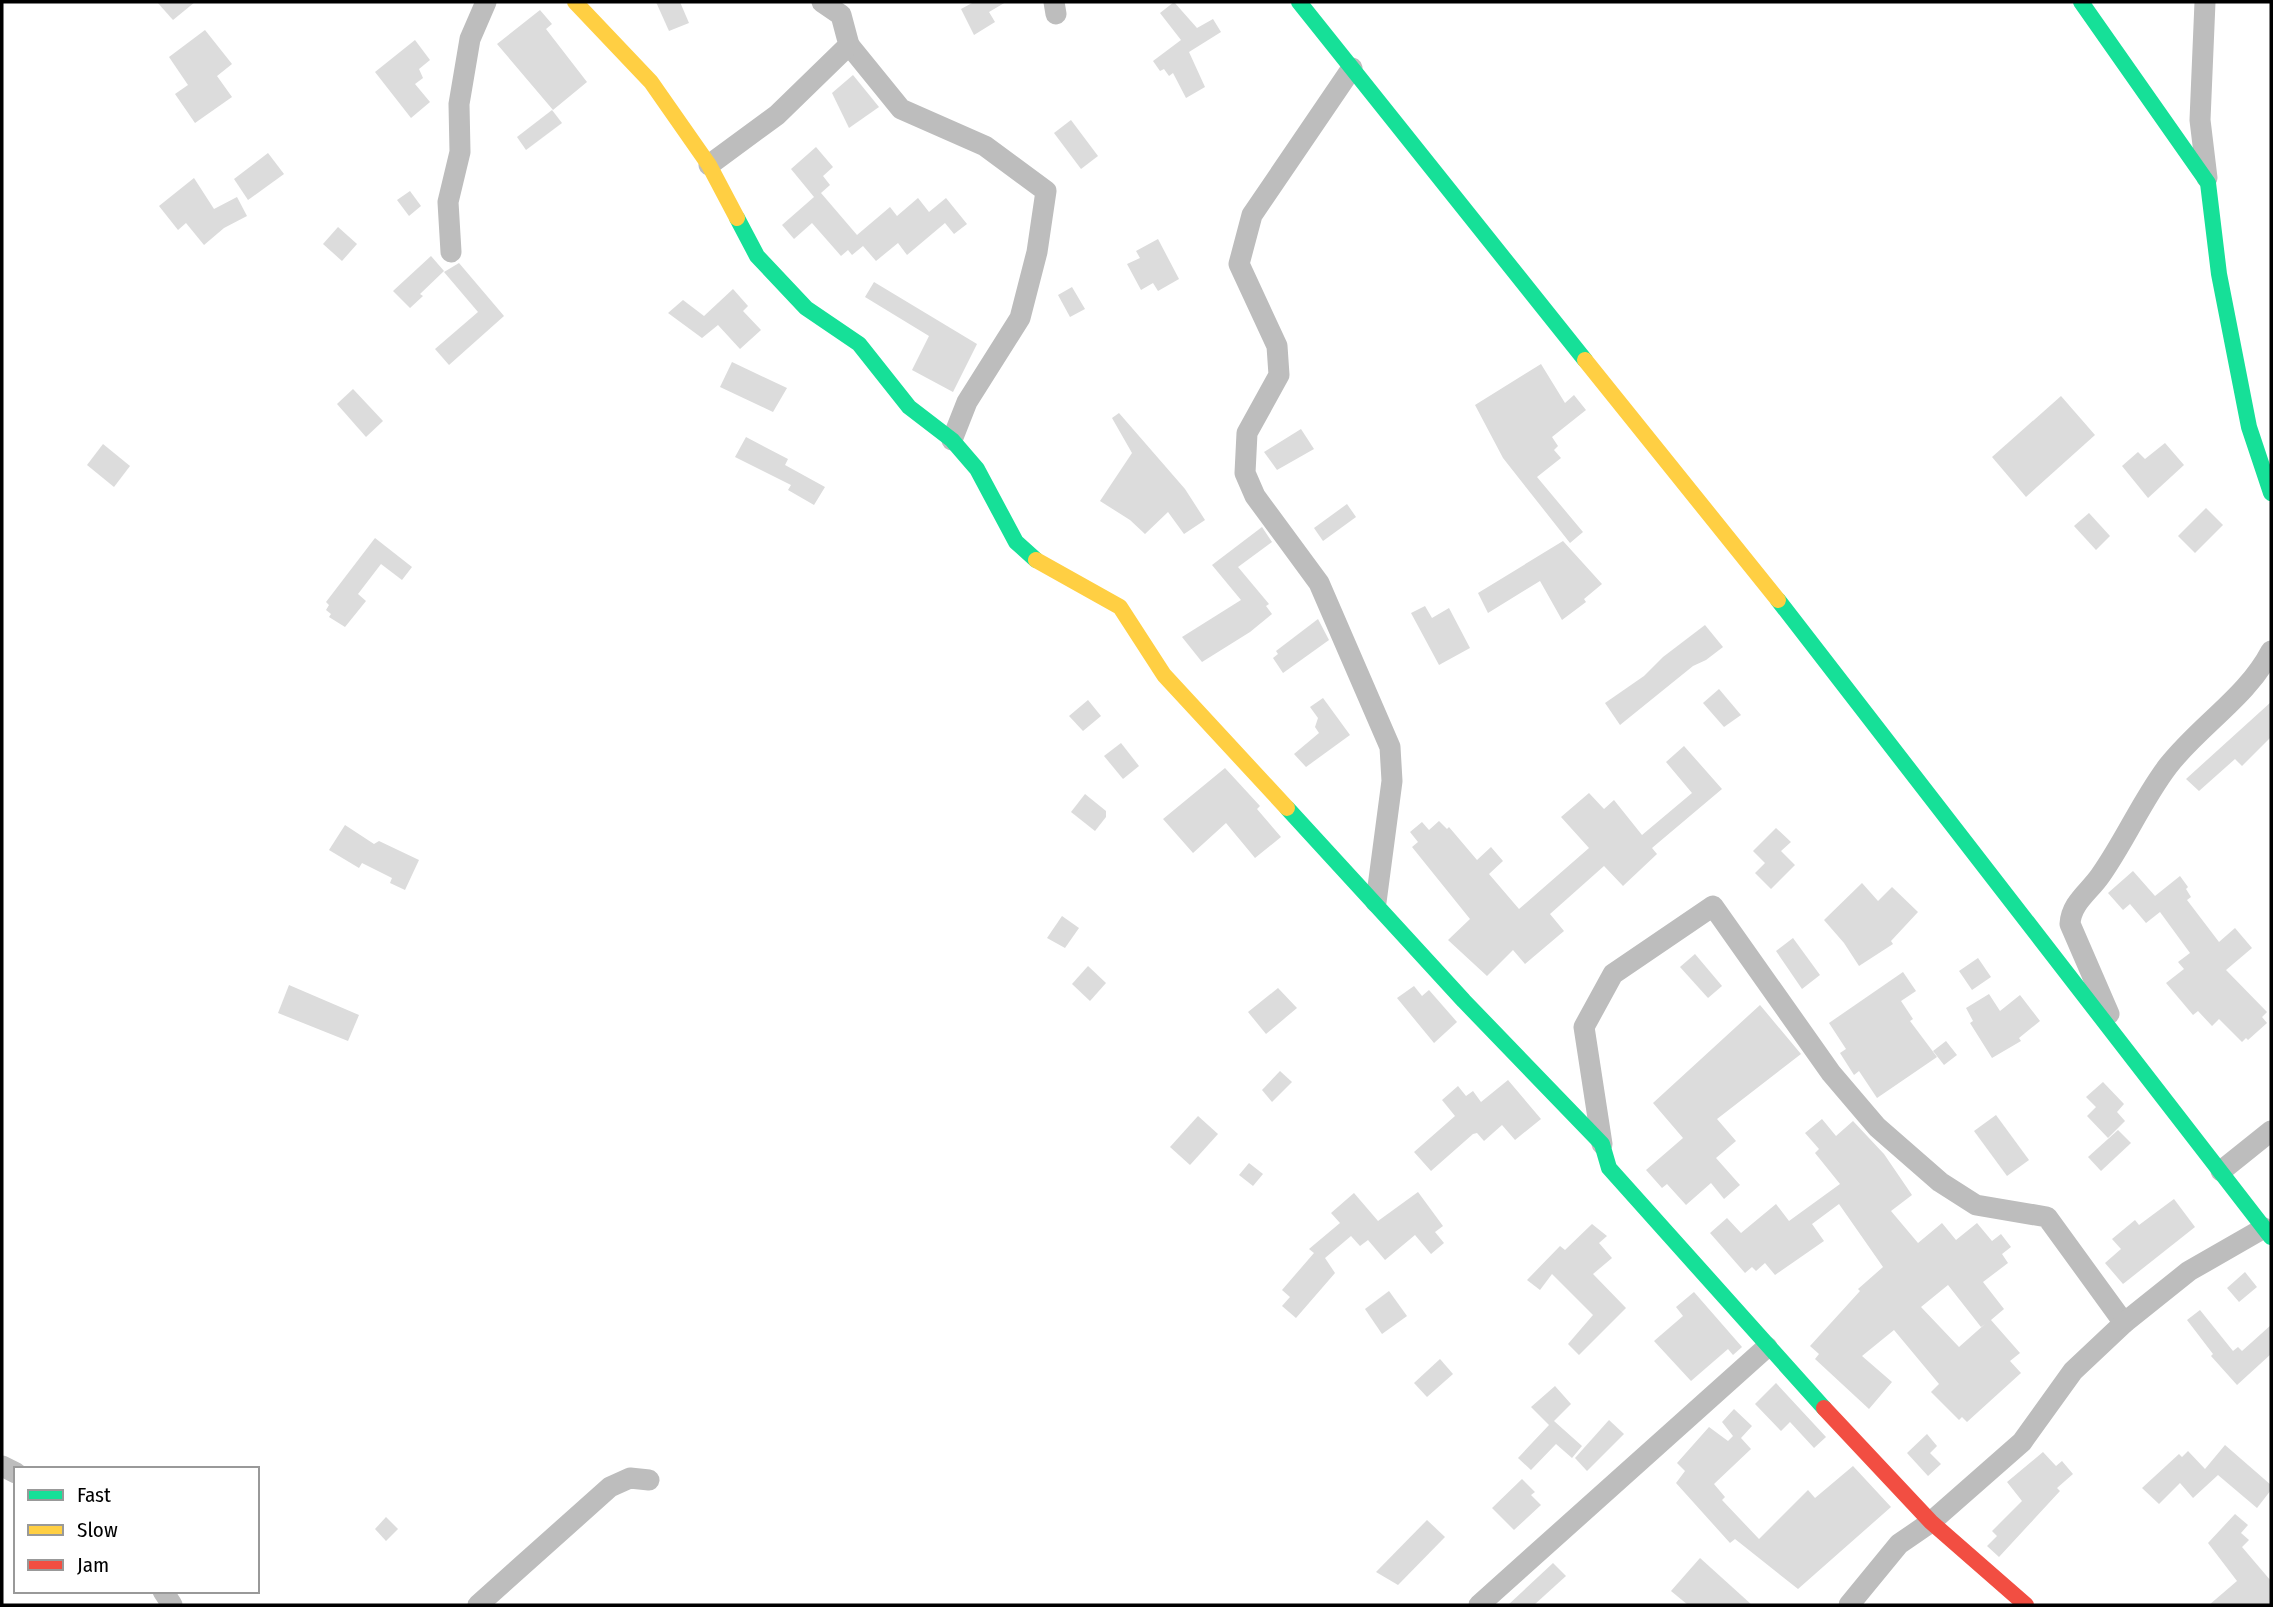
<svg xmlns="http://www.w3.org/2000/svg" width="2273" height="1607" viewBox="0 0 2273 1607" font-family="'Fira Sans Condensed',sans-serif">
<rect width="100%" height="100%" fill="#fff"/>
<g fill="#dcdcdc" fill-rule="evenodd">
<path d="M157,2H195L173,20Z"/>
<path d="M656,2H680L689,23L669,31Z"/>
<path d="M974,2H1006L989,12L995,22L974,35L961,9Z"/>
<path d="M1174,2L1197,28L1213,19L1221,32L1189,52L1205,87L1186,98L1173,73L1169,76L1164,69L1160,71L1153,61L1181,40L1160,13Z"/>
<path d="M540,10L552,24L546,29L587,82L553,110L497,44Z"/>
<path d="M205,30L232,64L217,76L232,97L195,123L175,94L188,85L169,57Z"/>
<path d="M415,40L430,60L419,69L423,78L415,84L430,102L411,118L375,72Z"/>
<path d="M853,75L879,107L849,128L832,93Z"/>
<path d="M552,110L562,123L526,150L517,137Z"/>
<path d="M1071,120L1098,156L1081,169L1054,133Z"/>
<path d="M816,147L833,167L823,176L830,185L821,193L857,235L890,207L897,216L918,198L929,212L946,198L967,224L954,234L945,223L907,255L898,243L876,261L863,246L852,255L848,250L841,256L812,223L794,239L782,225L814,197L791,169Z"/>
<path d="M268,153L284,174L248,200L234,179Z"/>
<path d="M194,178L214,209L237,197L247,216L224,228L204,245L186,223L178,230L159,206Z"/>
<path d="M410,191L421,206L409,216L397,200Z"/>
<path d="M338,227L357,244L342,261L323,244Z"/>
<path d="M1158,239L1179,279L1158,291L1153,283L1141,290L1127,264L1140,258L1136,251Z"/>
<path d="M431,256L444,271L420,294L423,296L410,308L393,291Z"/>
<path d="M459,263L504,316L449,365L435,349L478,312L444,272Z"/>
<path d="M874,282L977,344L953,392L912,370L929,336L865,297Z"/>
<path d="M1072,287L1085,309L1070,317L1058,295Z"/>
<path d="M733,289L748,306L743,311L761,330L740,349L718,325L702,338L668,313L683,300L704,316Z"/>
<path d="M732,362L787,388L773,412L720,387Z"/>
<path d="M1541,364L1565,403L1574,395L1586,410L1552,437L1558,446L1554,450L1561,458L1537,477L1583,532L1570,543L1503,458L1475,405Z"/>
<path d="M353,389L383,421L366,437L337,404Z"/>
<path d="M2061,396L2095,435L2026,497L1992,457Z"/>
<path d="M1119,413L1185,489L1205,520L1184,534L1168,512L1145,534L1130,520L1100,501L1132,453L1112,418Z"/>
<path d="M1301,429L1314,449L1277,470L1264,452Z"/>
<path d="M746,437L788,459L785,465L825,487L814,505L788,490L791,485L735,457Z"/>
<path d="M2165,443L2184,465L2148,498L2122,466L2138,452L2145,459Z"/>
<path d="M103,444L130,466L114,487L87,465Z"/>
<path d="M1347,504L1356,517L1323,541L1314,528Z"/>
<path d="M2206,508L2223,525L2195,553L2178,536Z"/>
<path d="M2089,513L2110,536L2096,550L2074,526Z"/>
<path d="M1262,527L1272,542L1238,567L1269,604L1266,606L1272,614L1250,632L1202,662L1182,637L1241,600L1212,565Z"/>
<path d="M375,538L412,567L402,580L381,564L358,594L366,601L345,627L329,617L331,614L326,610L329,605L326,602Z"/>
<path d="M1563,541L1602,584L1584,599L1586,602L1562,620L1540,581L1488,613L1478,593Z"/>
<path d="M1425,606L1432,618L1449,608L1470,648L1439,665L1411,613Z"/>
<path d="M1318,619L1329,640L1283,673L1273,658L1278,654L1276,651Z"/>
<path d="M1705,625L1723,647L1706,660L1693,666L1620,725L1605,703L1644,676L1663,657Z"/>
<path d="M1719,689L1741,715L1724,727L1703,703Z"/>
<path d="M1323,698L1350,735L1306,767L1294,754L1319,733L1315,727L1318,718L1310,707Z"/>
<path d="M1088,700L1101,716L1083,731L1069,716Z"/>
<path d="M2271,702V737L2242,766L2235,759L2199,791L2186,779Z"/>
<path d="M1121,743L1139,766L1123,779L1104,756Z"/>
<path d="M1684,746L1722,789L1652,848L1657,854L1623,886L1604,866L1550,914L1564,931L1525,964L1513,950L1487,976L1448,940L1470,919L1412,847L1418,842L1410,832L1422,822L1429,830L1439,821L1447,829L1449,827L1477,860L1491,847L1503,861L1489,874L1519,909L1589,848L1561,817L1589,793L1604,809L1614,800L1642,835L1692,793L1666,762Z"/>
<path d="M1225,768L1260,806L1257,809L1281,837L1255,858L1226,823L1193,853L1163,819Z"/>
<path d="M1085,794L1106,811V817L1095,831L1071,812Z"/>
<path d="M345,825L374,844L379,841L419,860L405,890L390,883L392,878L362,863L359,868L329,850Z"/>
<path d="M1776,828L1791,842L1781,851L1795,865L1771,889L1755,873L1765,863L1753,851Z"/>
<path d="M2133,871L2155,896L2180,876L2188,887L2186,889L2191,897L2187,900L2219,942L2235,928L2252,948L2226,970L2267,1012L2262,1017L2267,1023L2248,1040L2246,1038L2242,1042L2219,1019L2212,1026L2198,1011L2193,1015L2166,983L2184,969L2178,962L2190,953L2160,912L2146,923L2130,904L2123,910L2108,893Z"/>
<path d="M1862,883L1878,901L1892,887L1918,912L1891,941L1893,944L1859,966L1844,943L1824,920Z"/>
<path d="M1062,916L1079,928L1065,948L1047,938Z"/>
<path d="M1793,938L1820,975L1802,989L1776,951Z"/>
<path d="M1695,954L1722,986L1708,998L1680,967Z"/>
<path d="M1978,958L1991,977L1972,990L1959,971Z"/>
<path d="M1088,966L1106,983L1090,1001L1072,984Z"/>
<path d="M1903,972L1916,991L1901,1001L1913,1019L1910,1021L1937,1057L1877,1098L1859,1071L1854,1075L1840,1053L1846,1049L1829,1023Z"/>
<path d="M289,985L359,1015L348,1041L278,1013Z"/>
<path d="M1414,986L1422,996L1429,990L1457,1022L1434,1043L1397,998Z"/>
<path d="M1278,988L1297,1008L1266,1034L1248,1012Z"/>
<path d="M1989,994L2000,1011L2020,995L2040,1021L2019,1038L2021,1041L1992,1058L1970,1023L1973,1021L1966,1008Z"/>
<path d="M1760,1005L1801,1054L1717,1119L1736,1141L1716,1158L1740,1185L1724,1199L1711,1183L1686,1205L1667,1184L1662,1188L1646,1170L1683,1138L1653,1103Z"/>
<path d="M1946,1041L1957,1055L1944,1065L1933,1051Z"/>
<path d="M1280,1071L1292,1082L1272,1102L1262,1090Z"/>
<path d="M1508,1080L1541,1119L1515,1140L1502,1125L1484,1141L1477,1133L1473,1134L1431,1171L1414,1152L1455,1116L1442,1100L1458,1086L1466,1096L1473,1091L1481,1102Z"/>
<path d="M2103,1082L2124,1104L2117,1112L2125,1121L2108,1138L2087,1116L2096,1107L2086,1097Z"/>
<path d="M1996,1115L2029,1160L2007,1176L1974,1131Z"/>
<path d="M1198,1116L1218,1134L1190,1165L1170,1147Z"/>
<path d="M1822,1119L1836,1136L1853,1121L1884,1154L1912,1195L1891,1211L1918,1243L1942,1223L1956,1240L1977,1223L1992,1241L2001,1234L2011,1247L2002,1254L2008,1263L1983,1282L2004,1309L1991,1320L2020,1353L2010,1361L2021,1373L1967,1422L1962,1417L1959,1420L1931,1392L1939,1384L1894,1330L1862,1356L1892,1382L1869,1409L1815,1359L1819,1354L1810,1346L1860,1291L1858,1289L1883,1267L1839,1204L1812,1224L1824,1241L1775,1275L1765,1263L1756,1271L1752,1267L1745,1273L1710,1233L1727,1218L1741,1233L1776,1204L1789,1221L1840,1184L1815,1153L1819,1149L1805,1133ZM1948,1285L1981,1327L1985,1324L1959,1347L1921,1307Z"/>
<path d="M2118,1130L2131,1143L2101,1171L2088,1157Z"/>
<path d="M1249,1163L1263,1174L1253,1186L1239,1175Z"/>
<path d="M1418,1192L1443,1226L1435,1232L1444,1243L1431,1254L1415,1235L1385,1260L1368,1240L1360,1246L1351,1236L1325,1258L1335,1273L1296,1318L1282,1306L1290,1297L1282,1290L1314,1253L1309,1249L1340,1223L1331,1213L1354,1193L1378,1221Z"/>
<path d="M2174,1199L2195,1227L2123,1284L2105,1263L2121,1249L2112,1239L2135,1220L2139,1225Z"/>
<path d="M1592,1224L1607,1236L1599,1243L1612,1258L1593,1274L1626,1308L1579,1355L1568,1344L1593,1315L1552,1274L1540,1290L1527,1280L1560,1246L1565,1250Z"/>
<path d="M2245,1272L2257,1287L2239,1302L2227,1288Z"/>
<path d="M1389,1291L1407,1316L1382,1334L1365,1309Z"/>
<path d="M1694,1292L1742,1347L1733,1355L1728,1349L1691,1381L1654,1341L1683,1316L1676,1307Z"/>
<path d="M2200,1310L2233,1351L2238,1347L2242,1351L2271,1325V1354L2237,1385L2211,1356L2213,1354L2187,1320Z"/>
<path d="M1440,1359L1453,1374L1427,1397L1414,1383Z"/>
<path d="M1776,1383L1826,1437L1814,1448L1790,1422L1781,1431L1755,1404Z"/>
<path d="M1555,1386L1571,1404L1554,1421L1582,1446L1572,1458L1556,1444L1531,1470L1518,1458L1549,1425L1531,1407Z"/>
<path d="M1734,1409L1752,1426L1741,1438L1751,1449L1714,1484L1725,1497L1722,1500L1759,1539L1808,1490L1815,1498L1853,1466L1891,1507L1798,1589L1735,1539L1730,1543L1676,1483L1685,1471L1677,1463L1709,1427L1728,1441L1733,1436L1722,1422Z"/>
<path d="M1609,1420L1624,1434L1587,1471L1575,1458Z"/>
<path d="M1927,1434L1937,1446L1930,1453L1941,1464L1928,1476L1907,1453Z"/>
<path d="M2225,1445L2271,1485V1490L2257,1508L2218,1475L2193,1498L2180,1483L2159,1504L2142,1488L2179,1454L2182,1457L2188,1451L2205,1469Z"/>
<path d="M2043,1452L2056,1466L2062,1461L2073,1474L2057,1488L2060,1491L1999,1557L1987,1546L1997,1536L1992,1531L2022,1501L2007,1482Z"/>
<path d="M1522,1479L1535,1492L1531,1495L1541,1505L1514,1530L1492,1508Z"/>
<path d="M2235,1514L2248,1525L2241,1533L2249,1540L2242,1547L2271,1581V1605H2209L2237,1581L2208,1543Z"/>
<path d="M386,1517L398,1529L386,1541L375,1529Z"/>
<path d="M1427,1520L1445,1537L1398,1585L1376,1572Z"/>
<path d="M1700,1558L1752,1605H1688L1671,1591Z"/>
<path d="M1553,1563L1566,1576L1534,1605H1508Z"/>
</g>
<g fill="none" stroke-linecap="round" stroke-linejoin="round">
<g stroke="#bdbdbd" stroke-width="21">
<path d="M1054,2L1056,14"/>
<path d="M2205,2L2200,120L2207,178"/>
<path d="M849,45L901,109L985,146L1046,191L1037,252L1020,318L967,402L952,440"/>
<path d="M1352,68L1252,215L1239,264L1277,346L1279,375L1247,433L1245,473L1255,496L1319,583L1390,747L1392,781L1376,902"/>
<path d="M709,165L777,115L849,45L841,15L822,2"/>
<path d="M451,252L448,202L460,152L459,104L470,39L486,2"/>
<path d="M2109,1014L2070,924C2071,903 2089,892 2100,876C2125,841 2142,800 2168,766C2200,725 2247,697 2271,651"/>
<path d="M1602,1144L1584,1027L1613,974L1713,906L1831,1073L1877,1127L1940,1182L1976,1205L2047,1217L2124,1323"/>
<path d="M2221,1171L2271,1131"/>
<path d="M2,1466L16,1473"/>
<path d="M163,1591L172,1605"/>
<path d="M478,1605L610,1487L630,1478L649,1480"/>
<path d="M1479,1605L1767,1347"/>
<path d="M1849,1605L1899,1544L1931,1522L2022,1442L2073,1371L2124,1323L2189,1271L2264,1228"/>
</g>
<g stroke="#16e098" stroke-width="16">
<path d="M1299,2L1585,360"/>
<path d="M2081,2L2208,183L2219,274L2249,427L2271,493"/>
<path d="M737,218L757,256L806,308L859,344L909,407L952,440L977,469L1016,542L1036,560"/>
<path d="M1778,600L2271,1237"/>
<path d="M1287,808L1464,1001L1602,1144L1609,1168L1824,1408"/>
</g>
<g stroke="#ffcf43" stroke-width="16">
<path d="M575,2L651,82L709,165L737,218"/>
<path d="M1585,360L1778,600"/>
<path d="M1036,560L1120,607L1164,675L1287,808"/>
</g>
<path stroke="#f24e42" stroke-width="16" d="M1824,1408L1931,1522L2026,1605"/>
</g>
<rect width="2273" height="1607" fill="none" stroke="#000000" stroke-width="7"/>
<rect x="14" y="1467" width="245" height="126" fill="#ffffff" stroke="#999999" stroke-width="2"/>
<rect x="28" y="1490" width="35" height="10" fill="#16e098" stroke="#999999" stroke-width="2"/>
<text x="77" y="1502" font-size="21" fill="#000000">Fast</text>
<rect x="28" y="1525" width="35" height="10" fill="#ffcf43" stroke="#999999" stroke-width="2"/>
<text x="77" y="1537" font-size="21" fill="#000000">Slow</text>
<rect x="28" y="1560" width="35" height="10" fill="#f24e42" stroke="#999999" stroke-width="2"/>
<text x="77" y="1572" font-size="21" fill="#000000">Jam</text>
</svg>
